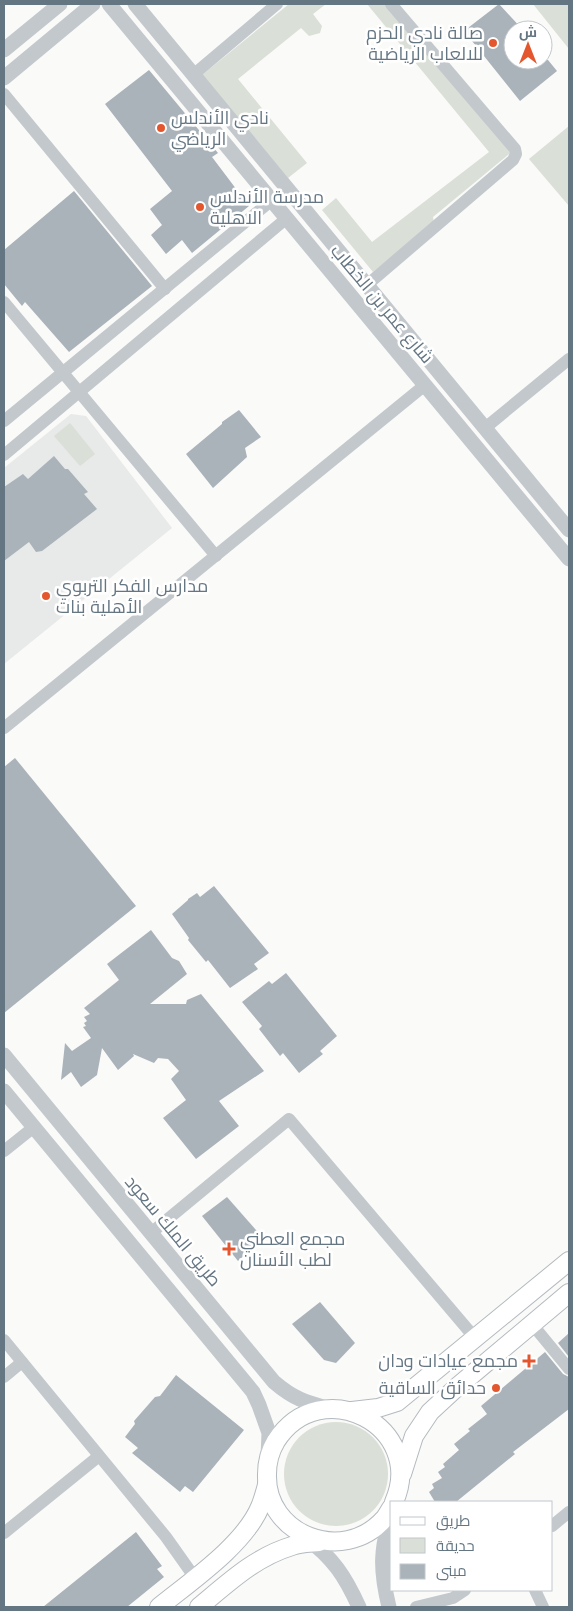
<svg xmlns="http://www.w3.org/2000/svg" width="573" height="1611" viewBox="0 0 573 1611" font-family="Mulish,Cairo,sans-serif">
<rect width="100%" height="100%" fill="#fafaf8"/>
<path fill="#e8e9e9" d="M71,414L86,416L172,528L4,664V468Z"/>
<g fill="#dadfd7">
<path d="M289,4H326L313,14L322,26L320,33L309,36L301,28L238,79L307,163L288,178L202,75Z"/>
<path d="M367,4H392L514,150L433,217L434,223L373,272L322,210L336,198L372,242L489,152Z"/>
<path d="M533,4H569V49Z"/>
<path d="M569,126V206L529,159Z"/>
<path d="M70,423L95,454L80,466L54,436Z"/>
<circle cx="336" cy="1474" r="52"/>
</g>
<g fill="#aab3b9">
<path d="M499,4L523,30H513V60H548L557,71L520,101L464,31Z"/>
<path d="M149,70L218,153L212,157L249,206L192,253L182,240L166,254L151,235L162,225L150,209L172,191L105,104Z"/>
<path d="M74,191L152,286L69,352L25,302L22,306L4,284V250Z"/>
<path d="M239,410L261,437L245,448L247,457L213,488L186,454L222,424V422Z"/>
<path d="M54,456L65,469H68L88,492L84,494L97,509L42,551L36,552L29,542L4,561V487L23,474L28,479Z"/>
<path d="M15,758L136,906L4,1013V767Z"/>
<path d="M214,886L269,953L254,964L258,969L230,988L208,960L206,962L188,940L189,938L172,914L188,900V899L197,893L200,897Z"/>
<path d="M151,930L172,958L179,961L187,974L150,1004H186L187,1000L201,994L264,1071L219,1101L239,1126L196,1159L163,1118L186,1100L171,1079L179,1071L168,1059L158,1058L154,1063L133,1054L134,1056L118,1070L102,1048L97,1075L81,1087L71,1072L61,1080L65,1043L72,1051L91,1038L83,1027L86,1026L84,1023L87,1021L84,1017L90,1014L84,1008L119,980L107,964Z"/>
<path d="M286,973L337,1036L320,1051L323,1054L299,1073L283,1053L280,1056L259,1029L262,1026L242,1002L269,981L272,984Z"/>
<path d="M227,1197L263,1238L238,1261L202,1216Z"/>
<path d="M320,1302L355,1343L336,1363L324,1360L292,1324Z"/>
<path d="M569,1333V1357L558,1343Z"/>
<path d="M545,1352L563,1374L569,1377V1409L513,1452L515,1454L456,1502H435L429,1492L434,1488L432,1484L442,1478L438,1472L445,1467L443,1464L459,1450L454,1444L470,1431L468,1429L487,1414L481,1406Z"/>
<path d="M176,1375L244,1430L193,1492L185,1486L180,1492L132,1453L138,1448L125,1437L135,1424L134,1421L155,1397L160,1396Z"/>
<path d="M136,1532L162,1566L157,1569L164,1577L127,1607H43Z"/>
</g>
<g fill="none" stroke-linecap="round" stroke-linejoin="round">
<defs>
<g id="secondary">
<path d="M352,1411L378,1408L397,1402L569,1261"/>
<path d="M402,1474L414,1436L430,1412L456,1388L569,1293"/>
<path d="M392,1507C389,1511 387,1516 384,1519C343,1565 265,1535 267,1474C267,1463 270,1451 276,1441C321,1371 427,1427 394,1502"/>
<path d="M159,1607C191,1581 244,1545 260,1507C263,1500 265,1492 267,1485"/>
<path d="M199,1607C228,1583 255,1557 292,1546C300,1543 310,1543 319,1542"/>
</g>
</defs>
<use href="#secondary" stroke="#b3babf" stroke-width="20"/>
<g stroke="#c3c8cc" stroke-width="12">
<path d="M193,75L277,4"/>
<path d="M4,94L165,289"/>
<path d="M367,285L513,160L516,154L515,149L391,4"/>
<path d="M4,302L216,556"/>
<path d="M4,421L272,200"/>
<path d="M485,428L569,359"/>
<path d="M4,455L287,218"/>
<path d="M4,728L425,385"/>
<path d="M4,1151L34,1127"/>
<path d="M151,1233L289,1119L475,1338"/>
<path d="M532,1324L569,1369"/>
<path d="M4,1340L166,1537L195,1578"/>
<path d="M4,1377L22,1362"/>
<path d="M552,1526L569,1512"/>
<path d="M4,1533L99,1456"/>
<path d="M535,1590L543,1607"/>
<path d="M416,1607L453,1598L465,1590"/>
</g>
<g stroke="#c3c8cc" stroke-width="15">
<path d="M109,4L569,559"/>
<path d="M135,4L569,530"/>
<path d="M4,50L60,4"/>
<path d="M4,78L93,4"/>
<path d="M4,1055L274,1382C294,1399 305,1402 330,1409"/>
<path d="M4,1091L253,1392L259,1405L269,1433L268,1457"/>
<path d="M306,1538C333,1558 345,1576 359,1607"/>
<path d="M389,1607C380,1570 380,1549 392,1513"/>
</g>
<use href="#secondary" stroke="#fff" stroke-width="18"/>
</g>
<g fill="#e4572e" stroke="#fff" stroke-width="2">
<circle cx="493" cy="43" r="5"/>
<circle cx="161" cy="128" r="5"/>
<circle cx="200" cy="207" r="5"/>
<circle cx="46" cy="596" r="5"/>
<path d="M226.5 1241.5h5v5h5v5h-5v5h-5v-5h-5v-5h5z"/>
<path d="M526.5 1353.5h5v5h5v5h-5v5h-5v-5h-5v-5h5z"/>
<circle cx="496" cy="1388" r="5"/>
</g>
<g text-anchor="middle" stroke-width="5" stroke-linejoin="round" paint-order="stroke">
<g font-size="18" fill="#657683" stroke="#fff" text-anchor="start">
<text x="483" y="39" text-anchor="end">صالة نادي الحزم<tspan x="483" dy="21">للالعاب الرياضية</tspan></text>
<text x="171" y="124">نادي الأندلس<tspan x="171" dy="21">الرياضي</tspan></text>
<text x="210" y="203">مدرسة الأندلس<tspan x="210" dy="21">الاهلية</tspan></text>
<text x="56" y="592">مدارس الفكر التربوي<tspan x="56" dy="21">الأهلية بنات</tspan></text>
<text x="240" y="1245">مجمع العطني<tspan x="240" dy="21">لطب الأسنان</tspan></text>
<text x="518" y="1367" text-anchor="end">مجمع عيادات ودان</text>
<text x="486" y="1394" text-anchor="end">حدائق الساقية</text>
</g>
<g font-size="18" fill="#657683" stroke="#fff">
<text transform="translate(382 304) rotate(50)" y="6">شارع عمر بن الخطاب</text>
<text transform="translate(173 1231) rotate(50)" y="6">طريق الملك سعود</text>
</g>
</g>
<rect width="573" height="1611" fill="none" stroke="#657683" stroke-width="10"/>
<rect x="390" y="1501" width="162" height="90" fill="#ffffff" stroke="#c1c8cd"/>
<rect x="400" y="1517" width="25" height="8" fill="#ffffff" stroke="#c1c8cd"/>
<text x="436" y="1526" font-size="15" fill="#657683">طريق</text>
<rect x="400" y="1538" width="25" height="15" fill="#dadfd7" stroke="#c1c8cd"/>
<text x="436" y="1551" font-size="15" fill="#657683">حديقة</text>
<rect x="400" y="1564" width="25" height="15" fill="#aab3b9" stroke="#c1c8cd"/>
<text x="436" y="1576" font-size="15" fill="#657683">مبنى</text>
<g transform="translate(528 45)"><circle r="24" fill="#ffffff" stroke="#c1c8cd"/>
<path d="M0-4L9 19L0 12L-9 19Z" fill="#e4572e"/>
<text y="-8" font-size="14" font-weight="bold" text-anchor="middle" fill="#657683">ش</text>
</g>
</svg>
